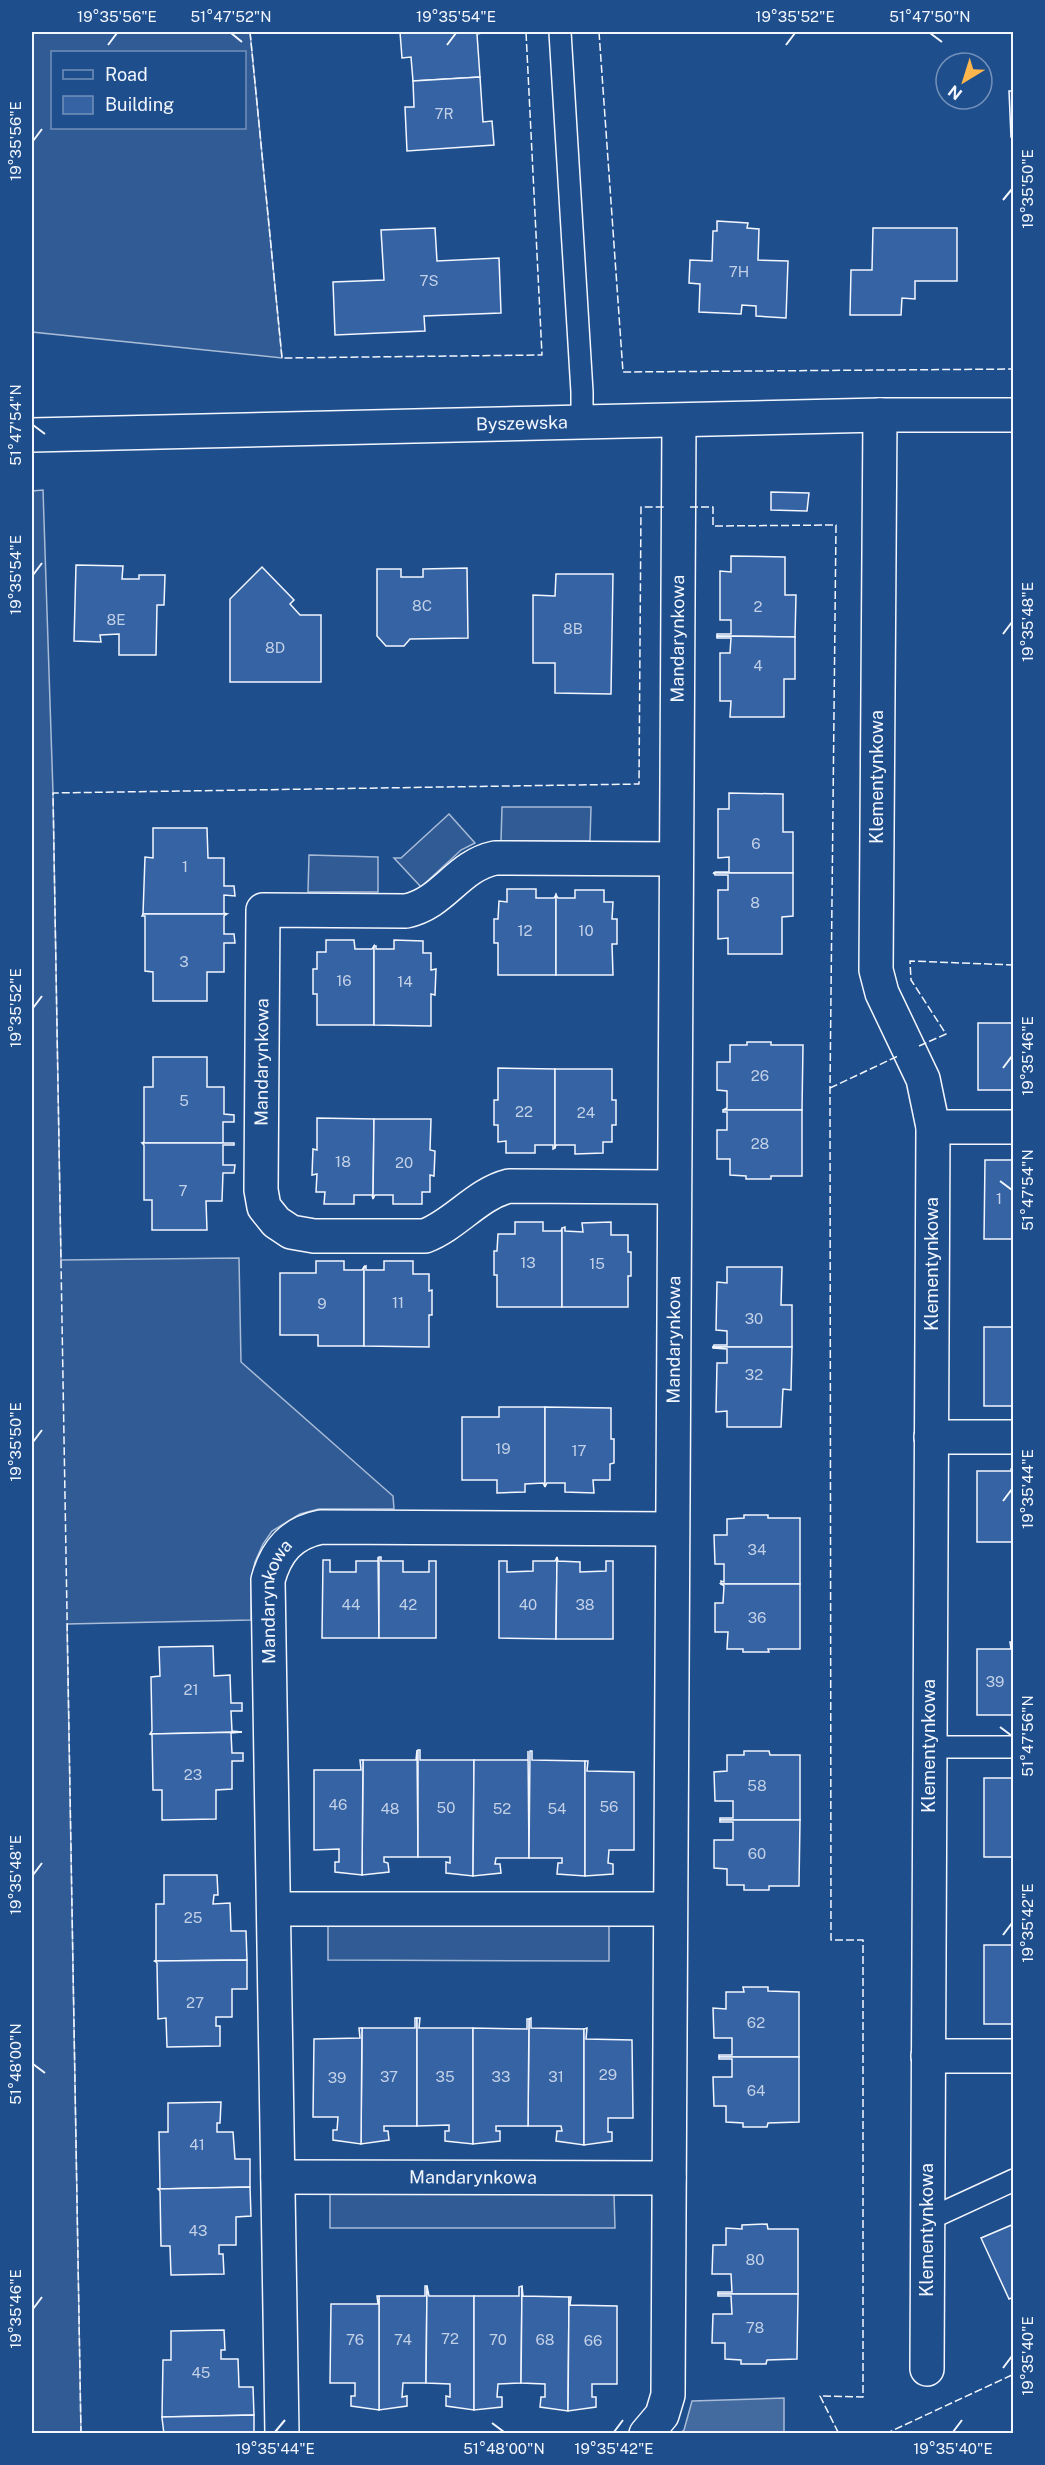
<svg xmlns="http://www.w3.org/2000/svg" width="1045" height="2465" viewBox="0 0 1045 2465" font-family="'Public Sans',sans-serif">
<rect width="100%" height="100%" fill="#1f4e8c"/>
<g fill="#305b95" stroke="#a8bbd7" stroke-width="1.5" fill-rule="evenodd">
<path d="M32,32H250L282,358L32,332ZM244,52V128H52V52Z"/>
<path d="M43,490L53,793L61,1260L239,1258L241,1362L393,1496L394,1509H319L300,1514L272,1531L263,1544L255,1562L251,1581V1620L67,1624L81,2434L32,2433V491Z"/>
<path d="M502,807H591L590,841H501Z"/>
<path d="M449,814L475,843L461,850L421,887L394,858H401Z"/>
<path d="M309,855L378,857V892H308Z"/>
<path d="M328,1925L609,1926V1961L328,1960Z"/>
<path d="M330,2193L614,2194L615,2228H330Z"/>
</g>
<path fill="#446ba0" stroke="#a8bbd7" stroke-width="1.5" d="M784,2398V2433H680L684,2430L692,2401Z"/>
<g fill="#3563a3" stroke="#f2f6ff" stroke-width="1.5">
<path d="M400,32H487L477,34L480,77L413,81L411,57L402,58Z"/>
<path d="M480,77L483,122L492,121L494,145L407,151L405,107H414L413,81Z"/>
<path d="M1009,91H1014V137H1011Z"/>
<path d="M717,221L748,223L747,228L759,229L758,260L788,261L786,318L756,316V306L742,305L741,314L699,312L700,284L689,283L690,260L712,261L713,231H717Z"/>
<path d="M435,228L437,261L499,258L501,313L424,316L425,331L335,335L333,282L384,280L381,230Z"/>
<path d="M873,228H957V281H915V299L902,298L901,315H850L851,270H872Z"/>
<path d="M771,492L809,493L807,511L771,510Z"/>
<path d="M731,556L785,557V595H796L795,637L717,636V634H731V620H720V571L731,572Z"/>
<path d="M76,565L123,566L122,579H139V575H165L164,605H157L156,655H119V634L100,635L101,642L74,641Z"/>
<path d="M262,567L294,600L290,604L300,615H321V682H230V599Z"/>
<path d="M467,568L468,638L410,639L404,646H386L377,636V569H401V577H423V569Z"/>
<path d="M556,574H613L611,694L555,693V663H533V595L555,596Z"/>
<path d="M717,636L795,637V679H784V717H730L731,701H720V653H730L731,638H717Z"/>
<path d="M729,793L783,794V832H793V873H714L715,872H729V857L718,858V809H729Z"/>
<path d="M153,828H207L208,858H224V886H234L235,896L224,895V913L227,914H143L145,857L153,858Z"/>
<path d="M714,873H793V916L782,917V954H728V938L718,939V890H728V875H715Z"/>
<path d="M507,889H536V898H554L556,895V975H498V943H494V919H498L499,901L507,902Z"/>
<path d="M575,890H604V902H613L612,919H617V944H612L613,975H556V895L558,898H575Z"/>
<path d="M143,914H227L224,916V934H234L235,943H224V972H207V1001H153V972L145,971V916H142Z"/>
<path d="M326,940H354L355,949H372L374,946V1025H317V994H313V969H317V952H326Z"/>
<path d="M394,940L423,941V953H431V970L436,969L435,995L431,994V1026L374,1025V946H376V949H394Z"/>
<path d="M1012,1017L1014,1090H978V1023H1012Z"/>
<path d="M747,1042H771V1045H803L802,1110H723L727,1108V1091L717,1090V1062H730V1045H747Z"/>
<path d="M153,1057H207V1087H224V1114L234,1115V1122H223V1143H142L144,1142V1087H153Z"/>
<path d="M498,1068L555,1069V1148L553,1149V1145H535V1153H506V1141L498,1142V1125H494V1100H498Z"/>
<path d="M555,1069H612V1100H616V1125H612V1142H603V1153L575,1154V1145H556L555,1148Z"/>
<path d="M723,1110H802V1176H771V1179H746V1176L730,1175V1159H717V1130H727V1112H723Z"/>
<path d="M317,1118L374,1119L373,1199L372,1195H354V1204H324L325,1192H316L317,1174L312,1175L313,1149L317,1150Z"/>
<path d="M374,1119H431L430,1150L435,1151L434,1176L430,1175V1192H422V1204H393V1195H375L373,1199Z"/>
<path d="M142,1143H234V1145H223V1165H235L234,1173H223L222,1201H206L207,1230H152V1200H144V1145Z"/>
<path d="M985,1160H1014V1239H984Z"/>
<path d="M515,1222H543V1231H561L562,1228V1307H497V1275H494V1251H497L498,1234H515Z"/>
<path d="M611,1222V1235H628V1252H631V1276H628V1307H562V1228L565,1227V1231L583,1232L582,1223Z"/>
<path d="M316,1261H344V1270H362L364,1267V1346H318V1335H280V1273H316Z"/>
<path d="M384,1261H413V1274H429V1291L432,1290V1315H429V1347L364,1346V1267L366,1266V1270H384Z"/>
<path d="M727,1267H782L781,1305H792V1347H713L714,1345H727V1331L716,1330L717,1282L727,1283Z"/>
<rect x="984" y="1327" width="30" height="79"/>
<path d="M713,1347H792L791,1390L783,1389L781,1427H727V1411L716,1412L717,1363H727V1349L713,1348Z"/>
<path d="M499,1407H545V1487L543,1483L525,1484V1492L497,1493V1480H462V1417H499Z"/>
<path d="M545,1407L611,1408V1439H614V1463L610,1464V1480H593L594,1493L565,1492V1483H547L545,1487Z"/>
<path d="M1011,1469H1014V1542H977V1471H1011Z"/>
<path d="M744,1515H768V1518H800V1584H721V1581L724,1582V1564H715L714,1535H727V1519L744,1518Z"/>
<path d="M378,1557L379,1638H322L323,1560H330V1572H356V1561H378Z"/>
<path d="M379,1557H381V1561H403V1572H429V1561H436V1638H379Z"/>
<path d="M557,1557L556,1639L499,1638V1561H507V1572L533,1571V1561H555Z"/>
<path d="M557,1557L558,1561L580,1562V1572L606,1571V1561H613V1639H556Z"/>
<path d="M721,1584H800V1649H768L769,1652H743V1649H727L728,1632H715V1603H723L724,1586Z"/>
<path d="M1010,1642H1014V1715H977V1649H1011Z"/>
<path d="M213,1646L214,1676L230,1675L231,1703H242V1711H231L232,1731L242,1732L150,1734L152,1731L151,1677L160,1676L159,1647Z"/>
<path d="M242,1732L231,1733L232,1753H243V1761H232V1789L216,1790V1819L162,1820V1790H153L152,1735L150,1734Z"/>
<path d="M417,1750L418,1857H384V1862L388,1863L389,1872L362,1875L363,1760H416Z"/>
<path d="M418,1750H420V1760H474L473,1876L446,1873V1862L450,1863V1857H418Z"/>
<path d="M528,1751L529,1858H496L495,1864H500L501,1873L473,1876L474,1760H528Z"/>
<path d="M530,1751H532V1760L585,1761V1876L557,1874L558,1863H562V1858H529Z"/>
<path d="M744,1751H769L770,1755H800V1820H720V1818H733V1801H715L714,1772L727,1771V1755H744Z"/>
<path d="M360,1760H363L362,1875L335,1872V1862H339V1849L314,1850V1770H361Z"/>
<path d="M585,1761H588L587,1771L634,1772V1850H609L608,1863L613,1864V1874L585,1876Z"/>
<rect x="984" y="1778" width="30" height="79"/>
<path d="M720,1820H800L799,1886H769V1890H744V1885H727V1869L714,1868V1840H733V1822H720Z"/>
<path d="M164,1875H217L218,1895H214L213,1904L230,1903L231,1931H246L247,1960L155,1961L156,1960V1904H164Z"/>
<rect x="984" y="1945" width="30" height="79"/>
<path d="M247,1960V1989H232V2017H216V2026H220V2046L167,2047L166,2018L158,2019L157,1963L155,1961Z"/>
<path d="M743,1987H768V1991L799,1992V2057H719V2055H732V2038H714L713,2008L726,2009V1992H744Z"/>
<path d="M415,2018H417V2126H384V2131H388L389,2140L361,2144L362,2028H415Z"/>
<path d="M417,2018H420L419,2028H473V2144L445,2141V2131H449V2125L417,2126Z"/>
<path d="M531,2018V2028L584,2029V2145L556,2141L557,2131H562L561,2126H528L529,2019Z"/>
<path d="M527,2019H529L528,2126H496V2131H500V2141L473,2144V2028L527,2029Z"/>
<path d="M359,2028H362L361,2144L333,2140V2130H337L338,2117H313L314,2039L360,2038Z"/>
<path d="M587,2028L586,2039L632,2040L633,2118H608V2132H612V2141L584,2145V2029Z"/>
<path d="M719,2057H799V2122L768,2123L767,2127H743V2123L726,2122V2106H714L713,2077H732V2059H719Z"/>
<path d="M221,2102L220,2123H217V2132H233L235,2159H250V2187L158,2189L160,2188L159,2132H168V2103Z"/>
<path d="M250,2187L251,2216L236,2217V2245H219V2254H223L224,2274L171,2275L170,2246H161L160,2191L158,2189Z"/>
<path d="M767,2224L768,2229H798V2294H718V2292H732L731,2274H712L713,2245H726V2228L742,2229V2225Z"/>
<path d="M1014,2224V2297L1009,2299L981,2238Z"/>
<path d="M425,2286H427L426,2383H403L402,2397L407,2396V2406L379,2410V2296H425Z"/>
<path d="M427,2286L429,2296H474V2410L446,2406V2396L450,2397V2384L426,2383Z"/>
<path d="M522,2286L521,2383L498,2384L497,2397H502V2407L474,2410V2296H519V2287Z"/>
<path d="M522,2286L523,2296L569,2297L568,2411L540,2407L541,2397H545V2384L521,2383Z"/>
<path d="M718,2294H798L797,2359L767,2360L766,2364H741V2360L725,2359V2343H712L713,2314H732L731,2296H718Z"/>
<path d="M377,2296H379V2410L351,2406V2396H355V2383H330L331,2304H378Z"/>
<path d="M569,2297H571L570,2305L617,2306V2384H592V2397H596V2407L568,2411Z"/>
<path d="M224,2330L225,2350H221V2359H238L239,2387H253L254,2415L162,2417L163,2360H171V2331Z"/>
<path d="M254,2415V2434H164L162,2418V2417Z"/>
</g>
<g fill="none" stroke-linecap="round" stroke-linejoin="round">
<defs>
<g id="lane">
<path d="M560,32L582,392V424"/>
<path d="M929,1747H1014"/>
<path d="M927,2220L1014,2180"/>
</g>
<g id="street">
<path d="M880,415L876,970L882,993L923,1079L933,1127L927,2369"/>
<path d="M933,1127H1014"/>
<path id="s1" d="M674,1187L509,1186C477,1194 456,1224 425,1236H314L291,1232L276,1222L264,1207L261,1190L263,910L406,911C444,903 457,866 495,858L676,859"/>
<path d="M931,1437H1014"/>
<path d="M274,1909H670"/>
<path d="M928,2056H1014"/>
<path id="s2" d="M278,2177L669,2178"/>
<path id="s3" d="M282,2434L268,1580C276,1551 291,1533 321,1527L672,1529"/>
<path id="s4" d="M646,2434L662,2415L668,2395L679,421"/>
</g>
<g id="secondary">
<path id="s5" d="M32,435L880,415H1014"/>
</g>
</defs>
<use href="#lane" stroke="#f2f6ff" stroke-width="24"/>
<use href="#street" stroke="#f2f6ff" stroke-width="36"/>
<use href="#secondary" stroke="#f2f6ff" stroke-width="36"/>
<use href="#lane" stroke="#1f4e8c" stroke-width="21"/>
<use href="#street" stroke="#1f4e8c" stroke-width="33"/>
<use href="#secondary" stroke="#1f4e8c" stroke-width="33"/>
<g stroke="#f2f6ff" stroke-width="1.5" stroke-dasharray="8 3" stroke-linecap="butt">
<path d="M250,32L282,358L542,355L526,32"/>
<path d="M599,32L623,372L1014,369"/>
<path d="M690,507H713V526L836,525L830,1088L831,1940H863V2397L820,2396L839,2434"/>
<path d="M919,1046L946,1034L911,980L910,961L1014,965"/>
<path d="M830,1088L898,1056"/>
<path d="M81,2434L53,793L639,784L641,507H666"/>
<path d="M885,2434L1014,2374"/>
</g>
</g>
<path fill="none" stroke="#f2f6ff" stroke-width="2" d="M231,33L242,42M930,33L942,42M108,45L117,33M447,45L456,33M786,45L795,33M33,141L42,129M1003,200L1012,189M33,425L45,434M33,575L42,563M1003,634L1012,622M33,1008L42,996M1003,1068L1012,1056M1000,1181L1012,1190M33,1442L42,1430M1003,1501L1012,1489M1000,1727L1012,1736M33,1875L42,1863M1003,1935L1012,1923M33,2064L45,2073M33,2309L42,2297M1003,2368L1012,2356M492,2423L504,2432M275,2432L285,2420M614,2432L623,2420M953,2432L962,2420"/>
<g text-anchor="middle" stroke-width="4.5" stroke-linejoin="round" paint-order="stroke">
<g font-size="15" fill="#c3d1e8">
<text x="444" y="119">7R</text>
<text x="739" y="277">7H</text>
<text x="429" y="286">7S</text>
<text x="422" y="611">8C</text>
<text x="758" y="612">2</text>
<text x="116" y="625">8E</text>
<text x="573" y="634">8B</text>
<text x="275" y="653">8D</text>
<text x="758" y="671">4</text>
<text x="756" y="849">6</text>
<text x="185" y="872">1</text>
<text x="755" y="908">8</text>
<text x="525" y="936">12</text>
<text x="586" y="936">10</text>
<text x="184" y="967">3</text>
<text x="344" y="986">16</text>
<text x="405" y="987">14</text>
<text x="760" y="1081">26</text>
<text x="184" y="1106">5</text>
<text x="524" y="1117">22</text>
<text x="586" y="1118">24</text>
<text x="760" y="1149">28</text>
<text x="343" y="1167">18</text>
<text x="404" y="1168">20</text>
<text x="183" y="1196">7</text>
<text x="999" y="1204">1</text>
<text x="528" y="1268">13</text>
<text x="597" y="1269">15</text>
<text x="398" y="1308">11</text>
<text x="322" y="1309">9</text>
<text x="754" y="1324">30</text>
<text x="754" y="1380">32</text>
<text x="503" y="1454">19</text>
<text x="579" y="1456">17</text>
<text x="757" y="1555">34</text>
<text x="351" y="1610">44</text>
<text x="408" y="1610">42</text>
<text x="528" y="1610">40</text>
<text x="585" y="1610">38</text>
<text x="757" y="1623">36</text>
<text x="995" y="1687">39</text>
<text x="191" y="1695">21</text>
<text x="193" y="1780">23</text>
<text x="757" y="1791">58</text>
<text x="338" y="1810">46</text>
<text x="609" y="1812">56</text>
<text x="446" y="1813">50</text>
<text x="390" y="1814">48</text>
<text x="502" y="1814">52</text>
<text x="557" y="1814">54</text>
<text x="757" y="1859">60</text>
<text x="193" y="1923">25</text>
<text x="195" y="2008">27</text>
<text x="756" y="2028">62</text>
<text x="608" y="2080">29</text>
<text x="389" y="2082">37</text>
<text x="445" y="2082">35</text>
<text x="501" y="2082">33</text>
<text x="556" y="2082">31</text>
<text x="337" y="2083">39</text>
<text x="756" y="2096">64</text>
<text x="197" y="2150">41</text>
<text x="198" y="2236">43</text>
<text x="755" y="2265">80</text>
<text x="755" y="2333">78</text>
<text x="450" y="2344">72</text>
<text x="355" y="2345">76</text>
<text x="403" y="2345">74</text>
<text x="498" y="2345">70</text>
<text x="545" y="2345">68</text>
<text x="593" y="2346">66</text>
<text x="201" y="2378">45</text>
</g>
<g font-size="18" fill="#f2f6ff" stroke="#1f4e8c">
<text dy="6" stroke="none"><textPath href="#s5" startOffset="490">Byszewska</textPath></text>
<text dy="6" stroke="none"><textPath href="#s4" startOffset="1802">Mandarynkowa</textPath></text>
<text transform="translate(877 777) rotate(-90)" y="6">Klementynkowa</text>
<text dy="6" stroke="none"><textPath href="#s1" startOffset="580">Mandarynkowa</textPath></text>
<text transform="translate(932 1264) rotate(-90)" y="6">Klementynkowa</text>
<text dy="6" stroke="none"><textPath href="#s4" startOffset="1101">Mandarynkowa</textPath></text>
<text dy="6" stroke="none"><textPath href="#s3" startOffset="834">Mandarynkowa</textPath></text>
<text transform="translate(929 1746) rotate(-90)" y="6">Klementynkowa</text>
<text dy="6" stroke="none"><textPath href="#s2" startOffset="195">Mandarynkowa</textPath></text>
<text transform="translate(927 2230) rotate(-90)" y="6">Klementynkowa</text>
</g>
</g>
<rect width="1045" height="2465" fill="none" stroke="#1f4e8c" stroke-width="66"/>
<rect x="51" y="51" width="195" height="78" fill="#1f4e8c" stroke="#7391ba" stroke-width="1.5"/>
<rect x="63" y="70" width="30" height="9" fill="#1f4e8c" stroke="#7391ba" stroke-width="1.5"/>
<text x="105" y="81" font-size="18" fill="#f2f6ff">Road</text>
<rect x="63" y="96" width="30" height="18" fill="#3563a3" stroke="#7391ba" stroke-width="1.5"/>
<text x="105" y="111" font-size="18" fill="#f2f6ff">Building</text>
<g transform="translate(964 81) rotate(218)"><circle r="28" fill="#1f4e8c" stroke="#7391ba" stroke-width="1.5"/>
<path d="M0-4.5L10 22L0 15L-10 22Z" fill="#ffb74d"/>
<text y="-9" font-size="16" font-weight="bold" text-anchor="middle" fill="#f2f6ff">N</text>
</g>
<rect x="33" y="33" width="979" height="2399" fill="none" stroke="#f2f6ff" stroke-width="2"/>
<g font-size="15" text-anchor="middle" fill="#f2f6ff">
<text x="117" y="22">19°35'56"E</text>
<text x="231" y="22">51°47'52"N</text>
<text x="456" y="22">19°35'54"E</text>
<text x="795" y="22">19°35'52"E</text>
<text x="930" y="22">51°47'50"N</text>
<text transform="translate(16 141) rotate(-90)" y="5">19°35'56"E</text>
<text transform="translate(1028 189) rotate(-90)" y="5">19°35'50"E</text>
<text transform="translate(16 425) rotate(-90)" y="5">51°47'54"N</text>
<text transform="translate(16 575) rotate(-90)" y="5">19°35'54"E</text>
<text transform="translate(1028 622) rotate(-90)" y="5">19°35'48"E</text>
<text transform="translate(16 1008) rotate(-90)" y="5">19°35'52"E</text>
<text transform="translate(1028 1056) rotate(-90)" y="5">19°35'46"E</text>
<text transform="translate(1028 1190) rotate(-90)" y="5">51°47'54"N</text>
<text transform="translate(16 1442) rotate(-90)" y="5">19°35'50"E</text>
<text transform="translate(1028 1489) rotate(-90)" y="5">19°35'44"E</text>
<text transform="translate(1028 1736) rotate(-90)" y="5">51°47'56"N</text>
<text transform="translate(16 1875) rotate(-90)" y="5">19°35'48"E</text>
<text transform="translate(1028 1923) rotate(-90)" y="5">19°35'42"E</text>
<text transform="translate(16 2064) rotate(-90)" y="5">51°48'00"N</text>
<text transform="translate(16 2309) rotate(-90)" y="5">19°35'46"E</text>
<text transform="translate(1028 2356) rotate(-90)" y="5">19°35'40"E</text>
<text x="275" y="2454">19°35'44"E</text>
<text x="504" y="2454">51°48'00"N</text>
<text x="614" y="2454">19°35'42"E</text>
<text x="953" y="2454">19°35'40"E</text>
</g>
</svg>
